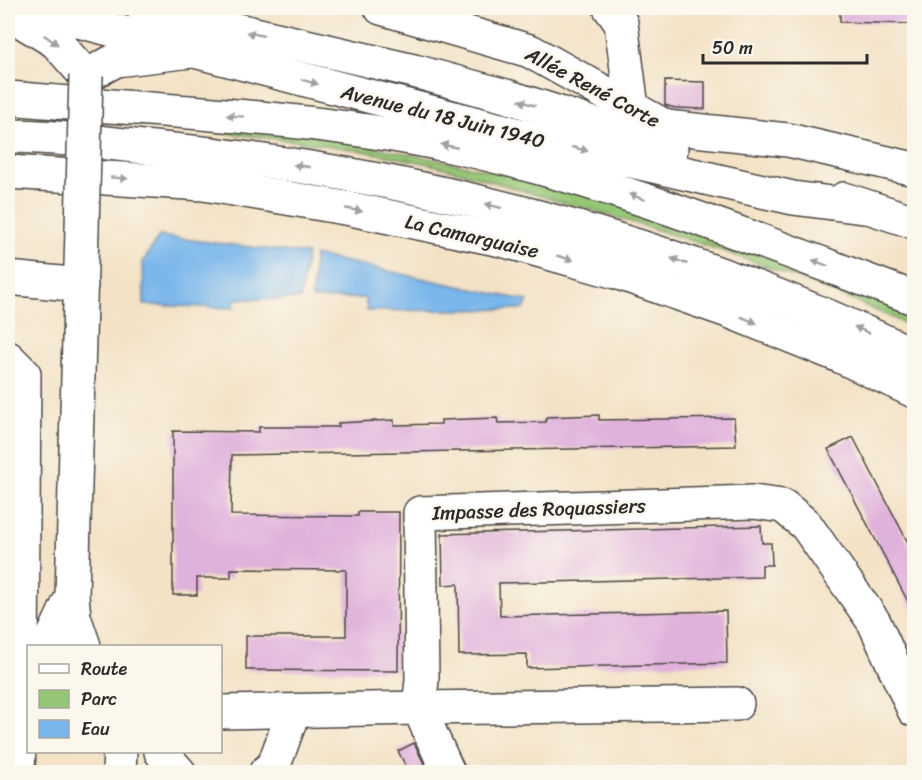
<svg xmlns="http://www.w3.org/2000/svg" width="922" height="780" viewBox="0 0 922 780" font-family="Sriracha,sans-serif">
<rect width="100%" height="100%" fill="#fbf7ec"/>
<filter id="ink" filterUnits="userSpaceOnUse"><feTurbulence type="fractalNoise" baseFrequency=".0167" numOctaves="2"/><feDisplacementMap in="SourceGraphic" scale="12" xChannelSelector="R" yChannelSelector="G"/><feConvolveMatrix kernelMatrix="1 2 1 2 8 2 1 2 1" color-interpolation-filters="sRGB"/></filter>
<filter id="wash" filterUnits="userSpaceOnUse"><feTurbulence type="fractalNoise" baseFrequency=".008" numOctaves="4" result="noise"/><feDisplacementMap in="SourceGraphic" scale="24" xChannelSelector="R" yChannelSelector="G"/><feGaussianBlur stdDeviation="1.35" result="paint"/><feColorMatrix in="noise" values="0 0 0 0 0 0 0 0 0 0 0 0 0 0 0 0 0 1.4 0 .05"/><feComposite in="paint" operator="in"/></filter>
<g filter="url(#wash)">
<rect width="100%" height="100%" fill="#f3e2c6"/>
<path fill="#95c676" stroke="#607850" stroke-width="1.5" d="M104,121L307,133L584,190L914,312V328C799,273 675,233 551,199C510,187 470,174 429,164C322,140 212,132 104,121Z"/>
<g fill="#78b6eb" stroke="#52708b" stroke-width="1.5">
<path d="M159,236L307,254L300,299H234L235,308L144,305L143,262Z"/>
<path d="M314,255L528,301L524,309L367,311L365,298L312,299Z"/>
</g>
<g id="blocks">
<g fill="#e0b1db">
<path d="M840,8H915V24L840,22Z"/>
<path d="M665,81L705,82V109L675,108L665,105Z"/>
<path d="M599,415V420L734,418L736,446L232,455L231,515L358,516V512H399L398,671L246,670V636H346V570L231,569V578H197V595H173V431L259,432V427H339L338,423L394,420V425L441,424V420L497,418L498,423L546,422V417Z"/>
<path d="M853,437L915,556V615L828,449Z"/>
<path d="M761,526L762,543H771L772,565H762V577L499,583L500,616L726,611L727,663L527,668V654L459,655L458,584L443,585L442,534Z"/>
<path d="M414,743L428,772H409L398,751Z"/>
</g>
</g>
</g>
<g filter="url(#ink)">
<use href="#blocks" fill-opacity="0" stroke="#494642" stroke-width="1.5"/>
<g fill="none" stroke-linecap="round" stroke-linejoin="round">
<defs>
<g id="minor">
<path d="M381,8L530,51L666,127L788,140L914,169"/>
<path d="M610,8L621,23L631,100L626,104"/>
<path d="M8,13L56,42L86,76"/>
<path d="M86,76L116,60L191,51"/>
<path d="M82,229L72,596L74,617L84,646"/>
<path d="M8,278L81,285"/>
<path d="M8,358L24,374L22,661L18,772"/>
<path d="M49,646L72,596"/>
<path d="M737,704L419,708L422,680L420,513L753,502L783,506L806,525L874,622L914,710"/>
<path d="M220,712L419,708L448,772"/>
<path d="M161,752L179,772"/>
<path d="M119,772L120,752"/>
<path d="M266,772L274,765L293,713"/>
</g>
<g id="major">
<path d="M28,8L527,137L793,198L863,207"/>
<path d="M143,8L414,71L506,96L671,149"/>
<path d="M844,199L914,222"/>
</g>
<g id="highway">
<path d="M8,98C155,111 305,115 451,146C610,180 762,242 914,298"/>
<path d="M8,136C56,136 105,143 153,148C415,172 677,242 914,355"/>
<path d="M8,172L204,184L351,209L502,240L616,272L731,312L840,356L914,391"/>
</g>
</defs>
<use href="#minor" stroke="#494642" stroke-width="36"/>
<use href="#major" stroke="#494642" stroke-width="36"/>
<use href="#highway" stroke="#494642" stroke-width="36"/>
<use href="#minor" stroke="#fff" stroke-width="33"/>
<use href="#major" stroke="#fff" stroke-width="33"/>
<use href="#highway" stroke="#fff" stroke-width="33"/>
<defs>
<path id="minor-bridge" d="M82,229L86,76"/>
</defs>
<use href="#minor-bridge" stroke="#494642" stroke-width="36" stroke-linecap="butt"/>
<use href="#minor-bridge" stroke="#fff" stroke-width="33"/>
</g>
<defs><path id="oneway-solid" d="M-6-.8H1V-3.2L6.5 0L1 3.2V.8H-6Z" transform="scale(1.5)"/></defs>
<g fill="#a0a0a0">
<use href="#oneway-solid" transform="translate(255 34) rotate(-167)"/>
<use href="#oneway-solid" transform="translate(51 40) rotate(35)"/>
<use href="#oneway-solid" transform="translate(310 82) rotate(15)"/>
<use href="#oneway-solid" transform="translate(527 103) rotate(-162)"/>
<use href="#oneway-solid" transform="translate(235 116) rotate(-176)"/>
<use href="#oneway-solid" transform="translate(449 146) rotate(-169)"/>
<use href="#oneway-solid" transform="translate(580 149) rotate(13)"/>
<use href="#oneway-solid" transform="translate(302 166) rotate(-172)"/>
<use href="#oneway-solid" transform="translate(119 178) rotate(4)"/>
<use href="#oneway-solid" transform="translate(637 197) rotate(-160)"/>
<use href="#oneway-solid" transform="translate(493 206) rotate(-167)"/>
<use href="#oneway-solid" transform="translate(354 210) rotate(11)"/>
<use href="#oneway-solid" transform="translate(565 258) rotate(16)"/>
<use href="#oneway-solid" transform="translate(679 261) rotate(-161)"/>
<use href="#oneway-solid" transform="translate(820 263) rotate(-160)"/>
<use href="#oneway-solid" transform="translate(749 320) rotate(22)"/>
<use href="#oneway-solid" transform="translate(862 330) rotate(-155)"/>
</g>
</g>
<g text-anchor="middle" stroke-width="5" stroke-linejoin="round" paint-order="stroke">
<g font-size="20" fill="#2b2b2b" stroke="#fbf7ec">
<text transform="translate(593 87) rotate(28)" y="7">Allée René Corte</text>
<text transform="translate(443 116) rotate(14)" y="7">Avenue du 18 Juin 1940</text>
<text transform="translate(472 236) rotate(13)" y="7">La Camarguaise</text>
<text transform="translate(539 509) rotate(-2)" y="7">Impasse des Roquassiers</text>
</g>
</g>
<rect width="922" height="780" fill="none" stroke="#fbf7ec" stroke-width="30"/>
<rect x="27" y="645" width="195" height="108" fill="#fbf7ec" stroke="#a8a59f" stroke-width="1.5"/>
<rect x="39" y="664" width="30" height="9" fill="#ffffff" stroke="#a8a59f" stroke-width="1.5"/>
<text x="81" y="675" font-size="18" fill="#2b2b2b">Route</text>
<rect x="39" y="690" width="30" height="18" fill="#95c676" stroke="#a8a59f" stroke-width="1.5"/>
<text x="81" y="705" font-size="18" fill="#2b2b2b">Parc</text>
<rect x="39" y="720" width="30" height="18" fill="#78b6eb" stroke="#a8a59f" stroke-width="1.5"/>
<text x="81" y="735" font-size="18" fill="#2b2b2b">Eau</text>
<path d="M703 54v9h164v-9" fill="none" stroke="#2b2b2b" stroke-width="3"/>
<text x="712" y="54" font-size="18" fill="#2b2b2b" stroke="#fbf7ec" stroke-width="4.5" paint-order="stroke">50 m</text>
</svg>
